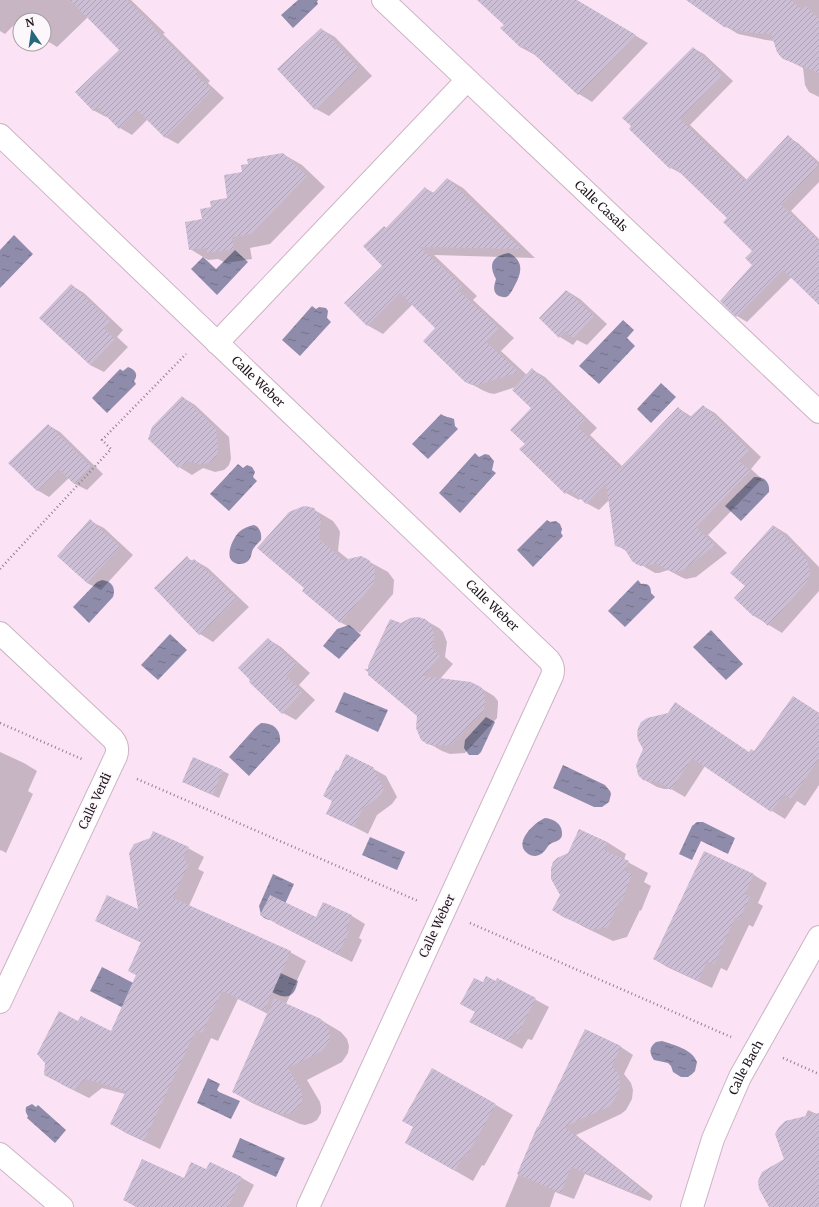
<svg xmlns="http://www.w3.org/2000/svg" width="819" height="1207" viewBox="0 0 819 1207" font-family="Merriweather,serif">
<defs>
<pattern id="water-ripples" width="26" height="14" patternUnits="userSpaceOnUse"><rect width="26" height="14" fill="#8f8cab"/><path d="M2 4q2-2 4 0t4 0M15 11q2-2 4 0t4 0" fill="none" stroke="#74718a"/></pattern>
<pattern id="building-hatch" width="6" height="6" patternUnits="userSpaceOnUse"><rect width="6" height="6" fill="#ccbed5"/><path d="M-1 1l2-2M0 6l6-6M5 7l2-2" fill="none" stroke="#afa2b6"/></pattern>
</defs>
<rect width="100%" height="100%" fill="#fbe3f5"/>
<g fill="url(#water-ripples)">
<path d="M298,0H318L317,2L318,4L293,28L281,15Z"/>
<path d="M14,235L33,254L0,288V250Z"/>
<path d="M235,250L248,262L217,295L191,269L203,257L216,269Z"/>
<path d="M509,253C524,261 522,272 515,285C513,289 511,293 508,296C505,298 502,297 499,296C492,292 494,286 496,279C488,264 492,256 509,253Z"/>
<path d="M312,306L316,309L319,307L326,308L328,311L327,318L331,322L300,356L282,340Z"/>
<path d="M623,320L634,330L627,338L635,346L599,384L579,366Z"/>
<path d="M128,367C135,369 139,375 134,381L136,384L107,413L92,398L120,369L123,371Z"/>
<path d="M661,383L676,397L651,423L637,409Z"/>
<path d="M441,414C445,417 449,417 454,419L455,426L458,429L428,459L412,444Z"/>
<path d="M475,453L479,457L485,454L489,455L494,461L492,470L496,473L460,513L439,493Z"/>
<path d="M238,464L243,468L247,465L252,467L255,472L253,477L257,481L229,511L210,494Z"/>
<path d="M754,477C764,476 770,482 769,492L741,521L725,506Z"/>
<path d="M547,520L550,522L556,521L560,524L562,529L561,533L563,536L533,567L517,550Z"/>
<path d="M254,525C260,527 262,534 261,540C259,542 255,546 253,549C251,553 252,557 248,561C246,563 243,564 240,564C221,563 232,539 239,532C244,528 248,526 254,525Z"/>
<path d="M102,580C112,581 116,588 113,597L89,623L73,607L97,582Z"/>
<path d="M638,580L641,584C648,583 651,586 651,593L655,597L625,627L608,611Z"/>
<path d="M349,625L361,635L339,659L323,646L337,629Z"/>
<path d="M711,630L743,664L726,680L693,647Z"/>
<path d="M170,634L187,650L158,680L141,665Z"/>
<path d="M344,692L388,710L378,732L335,712Z"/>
<path d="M486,717L495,722L481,752L478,755H469L464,748L465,740Z"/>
<path d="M261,723C273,723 281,729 280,742L249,776L229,757L256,727Z"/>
<path d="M563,765L605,785L610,791L611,794L609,802L602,807H594L553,788Z"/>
<path d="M545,818C554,819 562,824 562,833C562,835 562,837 560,839C557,842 552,842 549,845C545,850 543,855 535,856C532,856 529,855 527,853C513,842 535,822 545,818Z"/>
<path d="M697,822H703L735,838L728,854L701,841L692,860L679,854L692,826Z"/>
<path d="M370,837L405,852L397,870L362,855Z"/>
<path d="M273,874L294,884L280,915L275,919L269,920L264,918L261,915L259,906Z"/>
<path d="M263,965L298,981C297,984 296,990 293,993C286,1001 274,993 266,989Z"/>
<path d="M102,967L141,987L129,1011L90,991Z"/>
<path d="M662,1041C674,1045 692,1049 697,1062L695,1071L692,1074L688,1077H681L673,1072L671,1066L668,1063L654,1060C649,1053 649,1047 656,1042Z"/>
<path d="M208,1078L220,1084L217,1090L219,1092L240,1101L231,1119L197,1103Z"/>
<path d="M32,1104L36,1107L38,1105L66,1130L55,1143L27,1118L28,1116C26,1113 25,1111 26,1107Z"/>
<path d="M240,1138L285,1158L276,1177L232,1157Z"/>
</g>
<g fill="#0003">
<path d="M0,0H131L165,33L163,34L210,81L208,83L224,98L178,144L165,137L148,119L132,135L120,128L108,116L106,117L93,110L120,50L88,17L57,47L44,39V20H25L22,17L5,34L0,31Z"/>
<path d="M479,0H576L648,43L592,102L579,94L536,54L535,55L522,48L502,28L505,25Z"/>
<path d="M690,0H819V97L809,92L805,85L803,68L784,58L774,41L766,40L738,34L725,26Z"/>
<path d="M321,29L335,37L372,76L329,116L316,109Z"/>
<path d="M693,48L704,54L733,81L690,125L747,180L788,137L798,143L819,162V182L791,211L819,239V302L792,277L747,322L737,316L753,265V251L728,218L682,174L671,168L630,129Z"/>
<path d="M283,154L302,165L325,187L270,244L250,248L252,259L226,263L218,259L208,260L190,249L203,220L212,208L228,199L243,173Z"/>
<path d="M448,179L463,188L535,258L434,255L477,296L473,300L514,338L501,351L527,375L533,370L545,377L597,428L590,435L622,466L678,408L692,417L703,406L715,413L761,457L751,469L762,479L708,535L727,553L696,577L686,579L681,577L668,570L659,573H655L633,560L628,552L616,545L609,500L599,510L586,503L581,498L579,500L566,493L521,449L526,444L532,408L516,387L494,394L489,393L482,390L466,381L437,328L413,304L383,334L367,325L383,266L384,227L387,228L425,188L434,193Z"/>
<path d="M71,285L84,293L123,330L117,337L128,347L104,372L90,365Z"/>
<path d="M567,291L580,299L607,324L587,345L577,340L573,345L560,337Z"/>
<path d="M182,397L195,405L229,437L231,459L229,465L224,470L215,472L203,468L192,475L179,467Z"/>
<path d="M48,425L60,432L103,474L87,490L75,484L69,478L49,497L37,490Z"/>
<path d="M313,509L333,521L338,528L340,532L338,551L349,560L368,561L388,572L394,580L393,594L360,633L340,622L304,591Z"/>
<path d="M90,521L104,528L133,555L101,590L87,583Z"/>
<path d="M774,526L787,534L819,567V591L782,633L754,616L746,586Z"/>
<path d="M187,558L193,561L194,560L208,568L249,607L213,642L200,634L155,588Z"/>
<path d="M425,620L439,628L443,632L447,642L445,657L453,664L440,679L471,683L476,685L494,696L498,701V704L497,718L465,753L450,754L442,751L428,743L418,715L401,624Z"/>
<path d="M268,639L281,647L310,673L299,685L315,700L296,720L283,713Z"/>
<path d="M794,697L819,713V785L805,806L797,801L785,819L772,811L705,766L685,797L671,789H664L657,787L643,779L644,749L755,753Z"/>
<path d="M0,752L24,763L37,771L28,791L33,794L6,853L1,850L0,851Z"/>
<path d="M372,768L386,776L397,797L392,804L377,815L368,834L327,813Z"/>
<path d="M223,771L229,774L219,798L190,785Z"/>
<path d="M579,830L607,842L626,854L624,860L648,873L644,882L651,886L641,911L640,910L627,937L613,941L584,927L564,916L561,895L569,854Z"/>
<path d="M188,848L204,857L198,869L204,872L189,906L290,952L306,961L286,1004L321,1020L341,1032L347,1039L349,1046L348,1053L342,1062L307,1080L320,1102L321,1107V1113L317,1120L312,1123L305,1125L300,1124L252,1103L233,1092L268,1014L238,999L218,1041L211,1038L160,1149L126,1133L111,1124L125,1094L102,1088L89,1098L61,1084L79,1022L112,1032L137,975L142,943L112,929L96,920L139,911Z"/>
<path d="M705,852L754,875L767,883L758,903L763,906L753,927L749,925L727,971L721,968L712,988L667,967L654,959Z"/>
<path d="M323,903L352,916L365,924L359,938L362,940L352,962L275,923L317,918Z"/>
<path d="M498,979L549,1007L532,1040L528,1039L522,1049L471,1022L476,1012L483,983L496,982Z"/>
<path d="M585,1030L621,1047L633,1055L624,1074L631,1083L633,1090L632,1099L626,1110L621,1114L576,1135L653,1196L650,1201L585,1174L574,1199L555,1192L550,1207H505L538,1128Z"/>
<path d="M496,1105L513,1115L484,1166L482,1165L473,1181L424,1153Z"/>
<path d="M808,1110L819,1115V1207H770L785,1160Z"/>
<path d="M211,1163L242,1178L254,1185L243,1207H136L124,1200L184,1180L207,1170Z"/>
</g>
<g fill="url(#building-hatch)">
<path d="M70,0H127L153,26L152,27L198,73L196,75L212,90L165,138L137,110L119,129L97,107L93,111L75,92L119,50Z"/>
<path d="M477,0H577L636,35L578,95L524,45L521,48L500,28L504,25Z"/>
<path d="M686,0H791L802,10L806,6L819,19V73L783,59L780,56L777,52L771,34L752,33L724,27Z"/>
<path d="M321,28L359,68L315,110L277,69Z"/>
<path d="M693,47L722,75L680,119L721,159L745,181L788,135L819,165L781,205L819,241V305L783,270L736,317L720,301L752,265L745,258L752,251L723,222L727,218L673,166L670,169L629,129L631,126L622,118Z"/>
<path d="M283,153L307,176L251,234L232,237L234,249L207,253L206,248L189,250L185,222L202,219L200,209L211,207L210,201L227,198L224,175L242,172L241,165L248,164L247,159Z"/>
<path d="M447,178L521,249L420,247L462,286L458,290L499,328L486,342L519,372L478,385H472L465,382L423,341L435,328L400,293L367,326L344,303L382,266L363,246L384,226L386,228L425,187L432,194Z"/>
<path d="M71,284L110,321L104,328L115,339L90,365L39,318Z"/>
<path d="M566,290L594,316L573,338L565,331L559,338L539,318Z"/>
<path d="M532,368L585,420L578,427L620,468L678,407L689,418L703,405L749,450L739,461L750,471L696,527L715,545L683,570L677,572L667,570L656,563L646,566H641L636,564L632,561L624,548L615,546L606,483L586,504L570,489L565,494L519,449L525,444L510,430L531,408L512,390Z"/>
<path d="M182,396L216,429L218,451L216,457L210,462L201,465L189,461L178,468L148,439L152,427Z"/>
<path d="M48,424L91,467L74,484L59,469L37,491L8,463Z"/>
<path d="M306,506L314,508L319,516L321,520L319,539L343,560L361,556L369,560L375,568V573L374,583L340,623L302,591L304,588L257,548L289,512L301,507Z"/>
<path d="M90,519L120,547L87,583L57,556Z"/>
<path d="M773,525L804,556L808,562L810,574L807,582L768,626L756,615L753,616L734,598L745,586L730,573Z"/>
<path d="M187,556L191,561L194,559L237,599L199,635L154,588Z"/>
<path d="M418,617L425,619L430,623L433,630L434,634L432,648L440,656L423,676L471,682L481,687L484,692L485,696L484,710L451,745L435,746L427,744L421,740L416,728L417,716L368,675V672L364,669H368V666L390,619L401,623L410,618Z"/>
<path d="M268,638L297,665L286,676L302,692L282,714L249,682L250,680L238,668Z"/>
<path d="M793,696L819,713V759L791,799L784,794L771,812L692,758L671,790L657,781L650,782L643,780L638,775L636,765L643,749L638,740L637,734L638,728L641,722L647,718L668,713L675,702L749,752L751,749L754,751Z"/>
<path d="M346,754L373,767L384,789L379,797L363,808L354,827L326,814L332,801L323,796L336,770L338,771Z"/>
<path d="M193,757L223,770L213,795L182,782Z"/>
<path d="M579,829L607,842L604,850L629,861L625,871L632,874L622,901L620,900L608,927L593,930L563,917L552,910L560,895L551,879V868L553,862L557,858L568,853Z"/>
<path d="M153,831L189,847L183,859L189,863L173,898L291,951L264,1011L222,991L202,1033L196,1030L144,1141L110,1124L126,1091L86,1079L73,1090L44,1075L45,1063L37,1054L59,1011L78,1021L81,1016L111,1031L136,975L128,971L141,942L95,921L107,895L138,909L129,853L134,844L150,838Z"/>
<path d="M704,851L754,874L745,894L750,897L739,920L735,918L714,964L707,961L698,981L653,959Z"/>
<path d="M270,895L316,917L323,902L352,915L346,929L349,931L338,955L260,915Z"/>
<path d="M486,976L496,981L497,978L536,998L518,1034L514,1032L509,1042L469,1022L475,1012L460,1004L474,978L483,982Z"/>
<path d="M274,998L321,1019L328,1027L330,1034L329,1041L322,1051L288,1068L301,1090L302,1095V1101L297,1109L292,1113L285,1114H280L232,1092Z"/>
<path d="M585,1029L621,1046L612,1066L619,1074L620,1082L619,1091L613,1102L608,1107L564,1127L641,1188L637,1194L571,1167L561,1193L517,1174L537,1127H538Z"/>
<path d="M432,1068L496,1104L466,1157L464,1155L455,1171L405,1143L413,1127L402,1121Z"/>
<path d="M819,1113V1207H769L759,1189L758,1181L762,1172L784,1159L775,1134L779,1127L785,1121Z"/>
<path d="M142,1159L184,1178L191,1162L206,1169L210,1162L242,1177L228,1207H138L123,1200Z"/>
</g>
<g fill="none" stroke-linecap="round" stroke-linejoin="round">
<defs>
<g id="minor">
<path id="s1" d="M383,0L819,412"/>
<path id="s2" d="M0,135L549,660C553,665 554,670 552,676L308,1207"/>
<path d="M217,343L467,80"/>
<path d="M0,633L113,739C117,744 118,750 116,756L0,1002"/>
<path d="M0,1154L62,1207"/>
<path id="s3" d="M692,1207L713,1139L740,1077L819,937"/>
</g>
</defs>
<use href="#minor" stroke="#cbb4c5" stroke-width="24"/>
<g stroke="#8f7f8b" stroke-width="2.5" stroke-dasharray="1 3" stroke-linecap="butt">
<path d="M0,569L111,449L102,440L186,354"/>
<path d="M0,723L84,760"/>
<path d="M137,779L418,901"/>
<path d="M470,923L731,1037"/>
<path d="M783,1058L819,1074"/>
</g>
<use href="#minor" stroke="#fff" stroke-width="22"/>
</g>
<g text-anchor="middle" stroke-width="3.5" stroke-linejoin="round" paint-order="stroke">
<g font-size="12" fill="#1d151b" stroke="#fcf7fb">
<text dy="4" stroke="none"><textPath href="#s1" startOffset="300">Calle Casals</textPath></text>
<text dy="4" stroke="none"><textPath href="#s2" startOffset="357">Calle Weber</textPath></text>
<text dy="4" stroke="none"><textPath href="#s2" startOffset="681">Calle Weber</textPath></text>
<text transform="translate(95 801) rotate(-65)" y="4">Calle Verdi</text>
<text transform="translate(437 926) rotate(-65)" y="4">Calle Weber</text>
<text dy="4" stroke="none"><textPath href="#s3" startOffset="150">Calle Bach</textPath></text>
</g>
</g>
<g transform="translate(32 32) rotate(347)"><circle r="19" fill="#fcf7fb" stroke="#a39da1"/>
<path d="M0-3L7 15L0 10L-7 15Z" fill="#26687b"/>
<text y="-6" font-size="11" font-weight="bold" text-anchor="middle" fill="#1d151b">N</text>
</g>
</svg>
